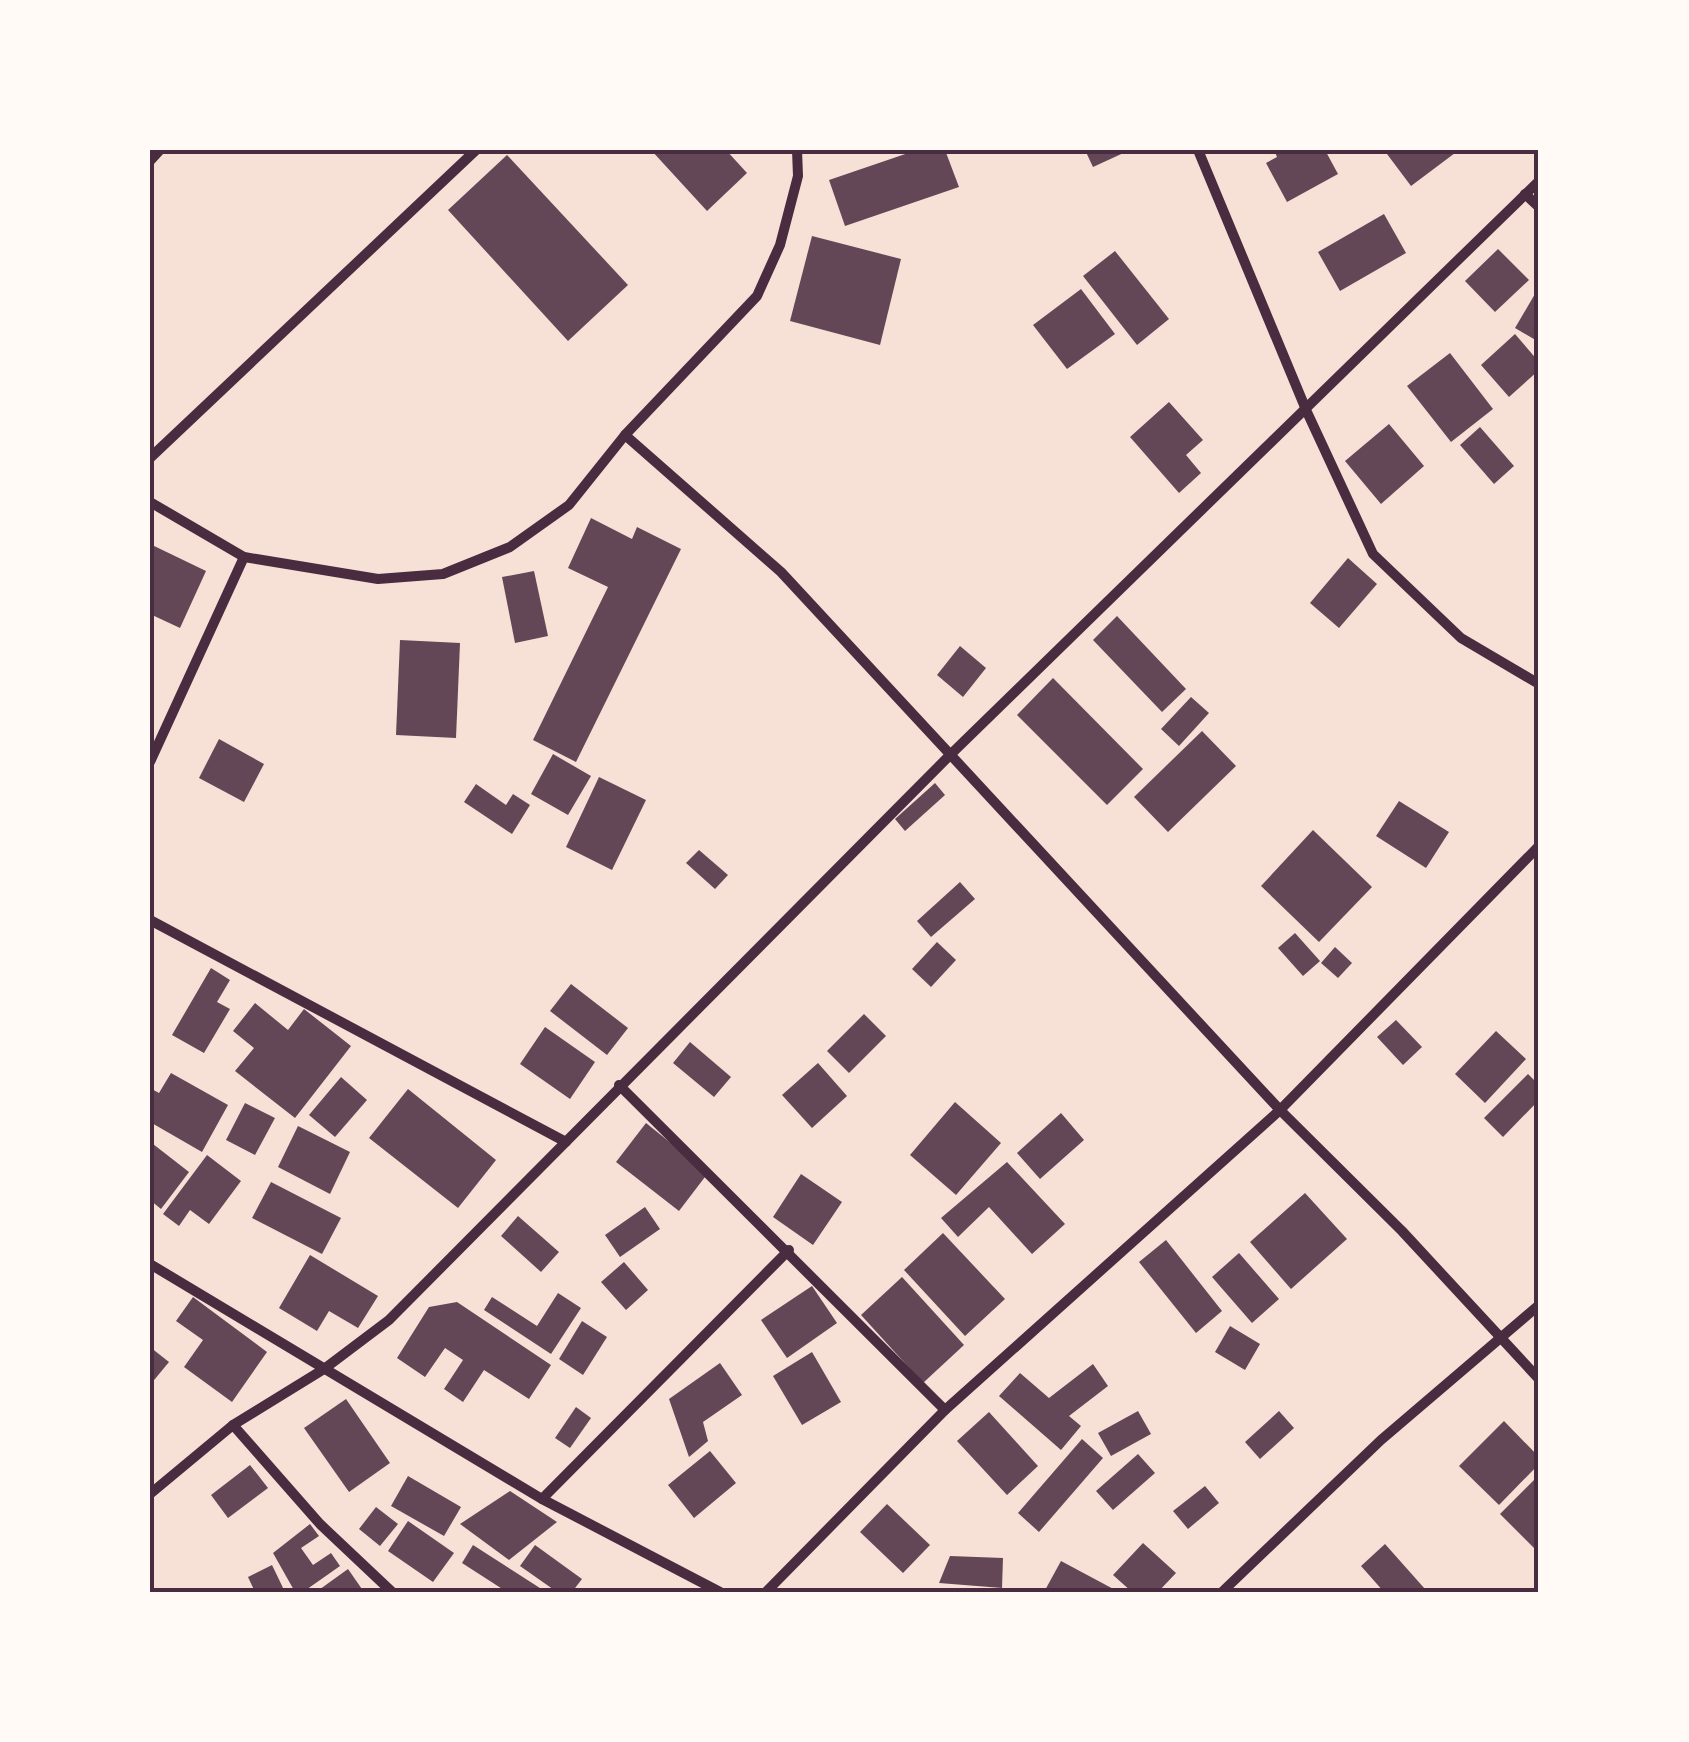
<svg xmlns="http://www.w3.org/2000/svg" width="1689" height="1742" viewBox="0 0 1689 1742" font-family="Inter,sans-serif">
<rect width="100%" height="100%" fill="#f7e1d7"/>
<g fill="#644757">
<path d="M651,150H726L747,173L707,211Z"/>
<path d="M917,150H945L959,187L845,226L829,180Z"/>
<path d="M1085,150H1130L1093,167Z"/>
<path d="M1274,150H1325L1338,174L1287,202L1266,163L1277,157Z"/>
<path d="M1384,150H1459L1411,186Z"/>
<path d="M507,155L628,285L568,341L448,210Z"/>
<path d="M1384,214L1406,253L1340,291L1318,252Z"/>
<path d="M812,236L901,259L880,345L790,321Z"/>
<path d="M1498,249L1529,280L1495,312L1465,281Z"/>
<path d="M1115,251L1169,319L1137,345L1083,276Z"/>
<path d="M1539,287V342L1515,328Z"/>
<path d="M1081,289L1115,334L1067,369L1033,325Z"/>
<path d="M1515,334L1539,362V370L1509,397L1481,365Z"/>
<path d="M1450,353L1493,409L1451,442L1407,386Z"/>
<path d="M1169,402L1203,440L1186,455L1201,473L1179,493L1130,437Z"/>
<path d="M1389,424L1424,466L1381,504L1345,461Z"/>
<path d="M1480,427L1514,466L1494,484L1460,445Z"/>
<path d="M591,518L632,539L637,527L681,549L576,762L533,740L608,587L568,568Z"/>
<path d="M150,544L206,571L180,628L150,614Z"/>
<path d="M1348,558L1377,584L1339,628L1310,603Z"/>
<path d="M534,571L548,636L515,643L502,577Z"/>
<path d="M1117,616L1186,689L1162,712L1093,640Z"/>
<path d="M400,640L460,643L456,738L396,735Z"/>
<path d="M960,646L986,668L963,697L937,675Z"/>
<path d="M1053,678L1143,769L1107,805L1017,715Z"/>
<path d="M1191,697L1209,713L1179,746L1161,729Z"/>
<path d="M1202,731L1236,766L1168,832L1134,797Z"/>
<path d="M219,739L264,764L244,802L199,778Z"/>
<path d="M553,754L591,776L568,815L531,794Z"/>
<path d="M599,777L646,800L612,870L566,847Z"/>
<path d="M935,783L945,795L905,831L895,819Z"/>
<path d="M476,784L506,805L513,794L530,805L512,834L464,802Z"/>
<path d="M1399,801L1449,832L1426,868L1376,836Z"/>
<path d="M1313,830L1372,887L1319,942L1261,886Z"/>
<path d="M699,850L728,875L715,889L686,863Z"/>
<path d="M960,882L975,899L931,937L917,921Z"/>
<path d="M1295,933L1320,961L1303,976L1278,948Z"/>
<path d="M937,942L956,960L931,987L912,969Z"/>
<path d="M1335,947L1352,963L1338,978L1321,963Z"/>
<path d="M211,968L230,980L217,1002L230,1009L204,1053L172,1035Z"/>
<path d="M571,984L628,1028L607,1055L550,1011Z"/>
<path d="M255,1003L288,1030L304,1009L351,1046L295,1118L235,1071L254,1048L233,1031Z"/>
<path d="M864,1014L886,1036L849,1073L827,1051Z"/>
<path d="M1396,1020L1422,1047L1403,1065L1377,1037Z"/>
<path d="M545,1027L595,1062L570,1099L520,1064Z"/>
<path d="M1496,1031L1526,1059L1485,1103L1455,1074Z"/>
<path d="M690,1042L731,1077L714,1097L673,1063Z"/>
<path d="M818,1063L847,1096L812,1128L782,1095Z"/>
<path d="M171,1073L228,1105L202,1152L150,1122V1088L159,1093Z"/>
<path d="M1528,1074L1539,1085V1100L1503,1137L1484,1118Z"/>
<path d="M341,1077L367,1100L335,1137L309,1115Z"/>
<path d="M408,1089L496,1160L458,1208L369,1138Z"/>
<path d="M955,1102L1001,1143L956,1195L910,1155Z"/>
<path d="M245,1103L275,1118L255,1155L226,1140Z"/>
<path d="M1061,1113L1084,1140L1040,1179L1017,1153Z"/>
<path d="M646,1123L708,1173L679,1211L616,1162Z"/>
<path d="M298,1126L350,1152L330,1194L278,1167Z"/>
<path d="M153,1144L189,1172L161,1209L150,1200Z"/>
<path d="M207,1155L241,1181L209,1224L190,1210L179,1226L163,1214Z"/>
<path d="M1007,1162L1065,1224L1032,1254L989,1207L958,1237L941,1218Z"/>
<path d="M801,1174L842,1202L813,1245L773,1217Z"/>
<path d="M271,1182L341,1218L322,1254L252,1218Z"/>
<path d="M1305,1193L1347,1239L1291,1289L1250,1242Z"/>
<path d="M645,1207L660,1229L620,1257L605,1235Z"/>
<path d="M518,1216L559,1252L541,1272L501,1236Z"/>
<path d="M943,1233L1005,1299L965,1336L904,1270Z"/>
<path d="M1166,1240L1222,1311L1196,1333L1139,1262Z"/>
<path d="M1239,1253L1279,1299L1252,1323L1212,1277Z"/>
<path d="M310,1255L378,1296L358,1328L329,1311L317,1331L279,1308Z"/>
<path d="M624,1262L648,1290L626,1310L601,1282Z"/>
<path d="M902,1277L964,1345L923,1383L861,1315Z"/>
<path d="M812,1286L837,1323L787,1358L761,1320Z"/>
<path d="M558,1293L581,1308L551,1354L484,1310L492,1297L537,1326Z"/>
<path d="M193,1297L267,1352L232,1402L184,1367L203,1340L176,1321Z"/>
<path d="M457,1302L551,1365L529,1399L484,1370L463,1402L444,1389L463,1360L445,1348L425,1377L397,1358L429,1307Z"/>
<path d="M582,1321L607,1337L583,1375L559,1359Z"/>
<path d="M1230,1326L1260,1344L1245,1370L1215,1352Z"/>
<path d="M150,1347L169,1362L150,1385Z"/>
<path d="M812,1352L841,1402L802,1425L773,1376Z"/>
<path d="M720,1363L742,1395L703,1422L708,1441L689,1457L669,1399Z"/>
<path d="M1093,1364L1108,1386L1069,1416L1081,1426L1061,1450L999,1396L1020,1373L1049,1398Z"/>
<path d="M346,1399L390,1463L349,1492L304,1428Z"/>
<path d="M576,1407L591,1418L570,1448L555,1438Z"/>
<path d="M1138,1411L1151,1434L1111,1456L1098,1433Z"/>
<path d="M1279,1411L1294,1428L1260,1459L1245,1442Z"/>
<path d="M989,1412L1038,1466L1007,1495L957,1441Z"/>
<path d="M1504,1421L1539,1457V1464L1499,1505L1459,1466Z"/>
<path d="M1082,1439L1103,1458L1039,1532L1018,1513Z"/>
<path d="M710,1451L736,1483L694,1518L668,1485Z"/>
<path d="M1138,1454L1155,1473L1113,1510L1096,1491Z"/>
<path d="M250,1465L268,1488L228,1518L211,1495Z"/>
<path d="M1539,1475V1553L1500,1514Z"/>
<path d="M408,1476L461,1507L444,1536L391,1506Z"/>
<path d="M1205,1486L1219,1503L1188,1529L1173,1511Z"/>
<path d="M510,1491L557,1522L509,1560L460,1524Z"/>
<path d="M887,1504L930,1545L903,1573L860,1532Z"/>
<path d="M376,1507L398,1524L380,1546L359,1529Z"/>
<path d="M408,1521L454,1553L433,1582L388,1551Z"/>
<path d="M310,1524L319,1536L301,1548L313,1565L331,1553L340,1566L303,1592H295L273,1553Z"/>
<path d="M1143,1543L1176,1573L1158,1592H1132L1113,1575Z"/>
<path d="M1385,1544L1425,1589L1422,1592H1384L1361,1566Z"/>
<path d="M473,1545L543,1590L542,1592H507L462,1563Z"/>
<path d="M535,1545L582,1579L572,1592H557L520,1566Z"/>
<path d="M950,1556L1003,1558L1002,1588L939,1583Z"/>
<path d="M1061,1561L1119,1592H1044Z"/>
<path d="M272,1565L285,1592H255L248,1577Z"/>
<path d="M348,1569L364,1592H316Z"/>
</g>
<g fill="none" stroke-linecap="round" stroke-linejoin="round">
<g stroke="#4a2c40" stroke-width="10">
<path d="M1198,150L1307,412L1373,554L1461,638L1539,684"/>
<path d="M150,161L160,150"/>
<path d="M1525,194L1539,207"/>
<path d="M625,435L781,572L1280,1110L1402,1231L1539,1379"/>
<path d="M150,458L476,150"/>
<path d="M150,502L244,557L378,579L443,574L510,547L569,505L625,435L757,296L780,245L798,176L797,150"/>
<path d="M150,762L244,557"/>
<path d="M150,920L566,1142"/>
<path d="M619,1085L945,1410"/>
<path d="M150,1264L542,1499L720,1592"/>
<path d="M233,1425L320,1524L392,1592"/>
<path d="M150,1494L233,1425L324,1369L389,1320L949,756L1539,181"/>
<path d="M542,1499L789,1250"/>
<path d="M766,1592L945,1410L1280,1110L1539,846"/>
<path d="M1222,1592L1381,1440L1539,1305"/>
</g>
</g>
<rect width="1689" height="1742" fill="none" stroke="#fffaf5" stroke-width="305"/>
<rect x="152" y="152" width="1384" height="1438" fill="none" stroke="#4a2c40" stroke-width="4"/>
</svg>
